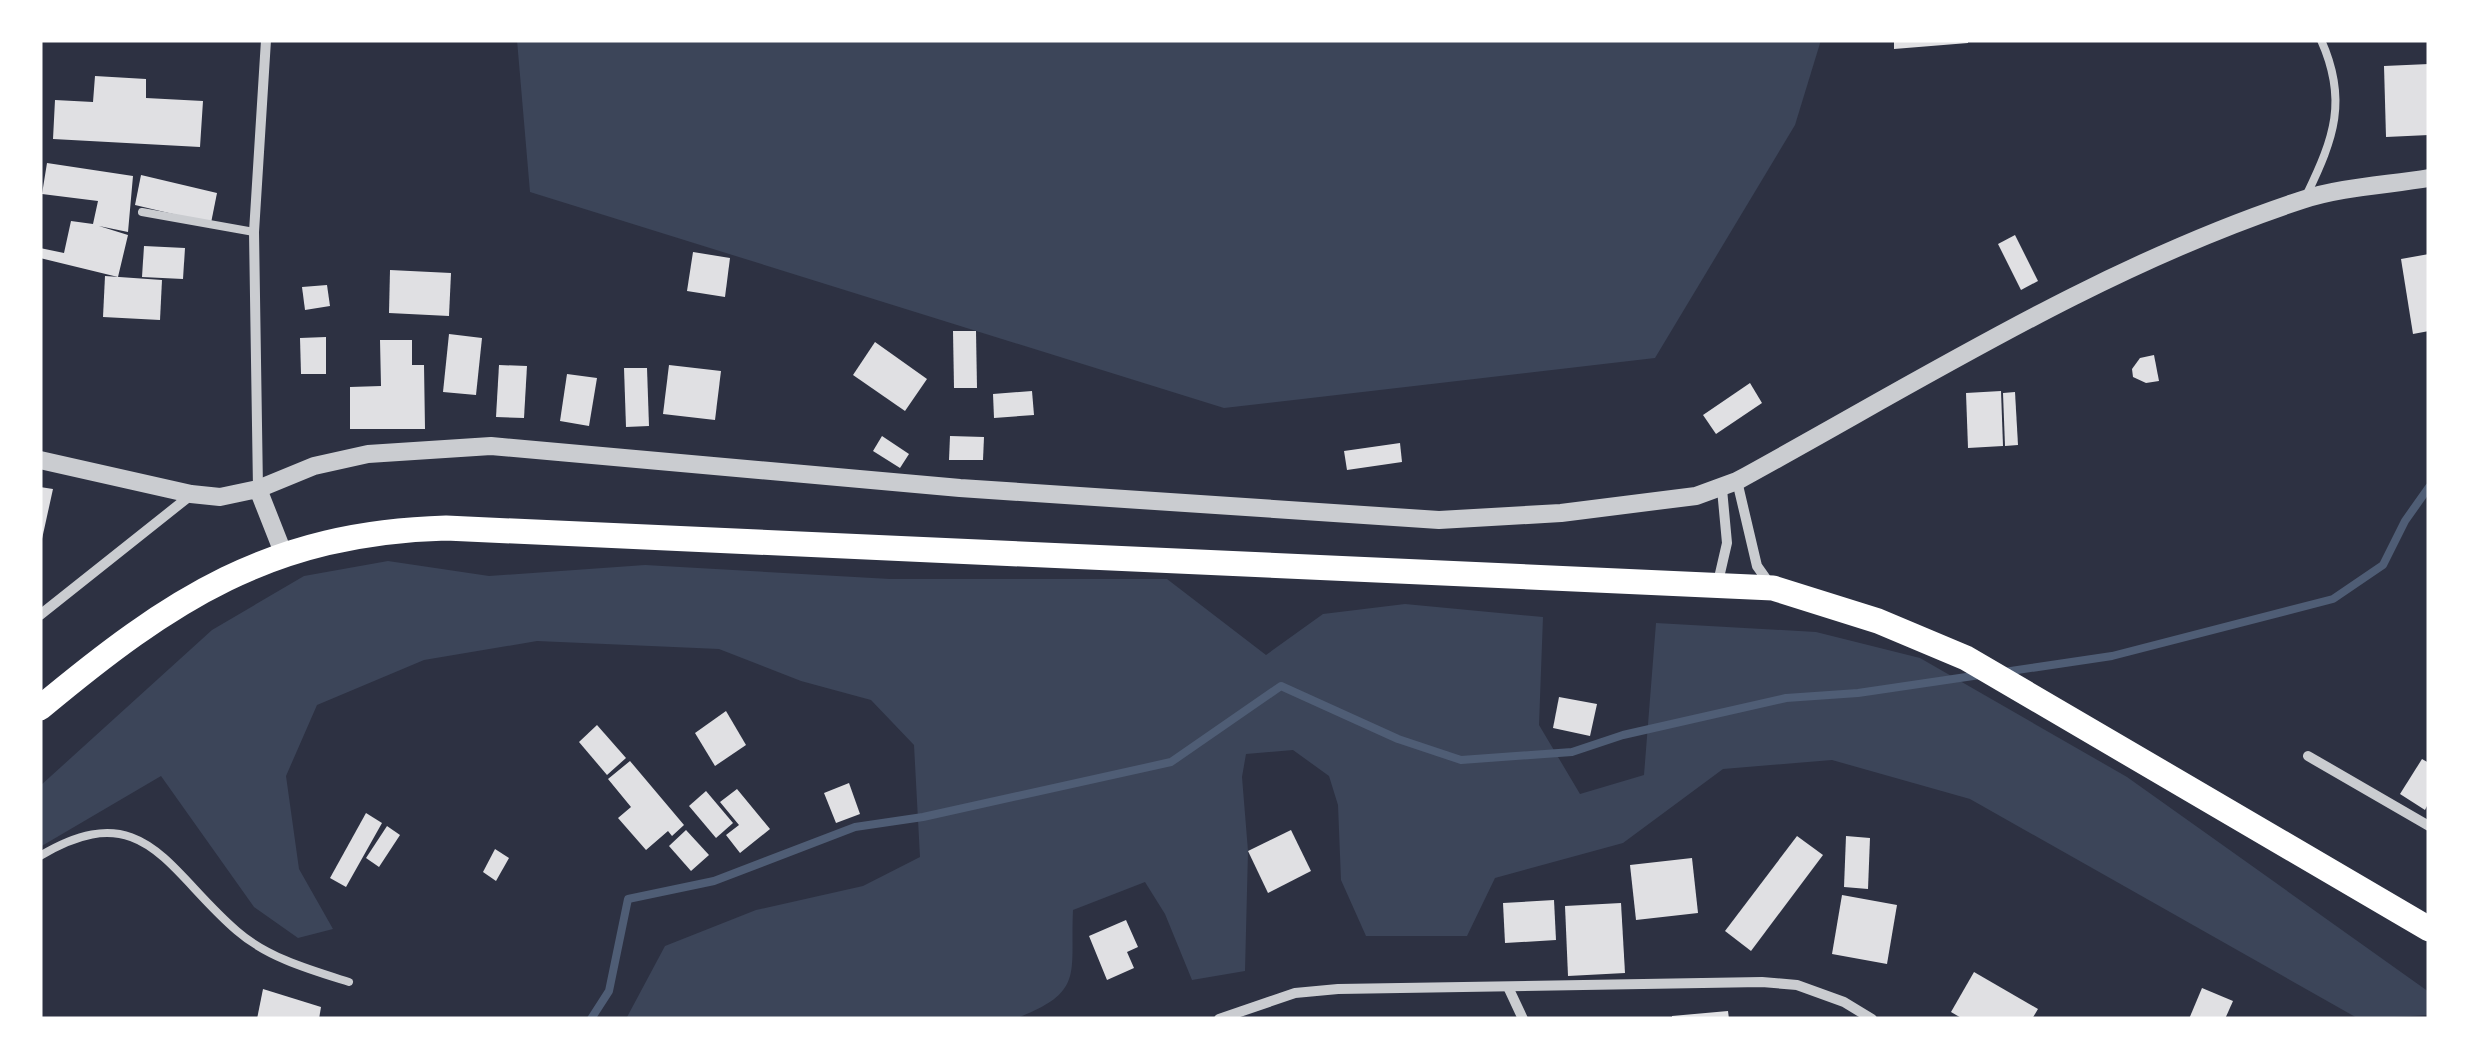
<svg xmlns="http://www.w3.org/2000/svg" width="2469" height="1059" viewBox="0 0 2469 1059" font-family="'PT Sans Narrow',sans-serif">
<rect width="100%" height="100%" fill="#2d3142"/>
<g fill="#3c4559">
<path d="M517,40H1821L1795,125L1655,358L1224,408L530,192Z"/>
<path d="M388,561L489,576L645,565L890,579H1167L1266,655L1323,614L1405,604L1543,617L1539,725L1580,794L1644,775L1656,623L1816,632L1920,658L2127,777L2429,992V1015L2359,1019L1970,799L1832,760L1723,769L1623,843L1495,878L1467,936H1366L1341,880L1338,805L1329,776L1293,750L1246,754L1242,777L1248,851L1245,971L1192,980L1165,914L1145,882L1073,910C1070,976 1085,992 1015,1019H626L665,946L756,910L863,886L920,857L914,745L871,700L801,681L719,649L537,641L424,660L317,705L286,776L299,869L333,929L298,938L254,907L161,776L40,847V786L212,630L304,576Z"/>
</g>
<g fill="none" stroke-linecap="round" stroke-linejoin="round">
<g stroke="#4f5d75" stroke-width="8">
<path d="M2004,672L2112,656L2333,599L2383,565L2405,521L2429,487"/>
<path d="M591,1019L609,991L628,899L714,881L855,827L923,817L1171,762L1281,686L1398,739L1461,760L1572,752L1623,735L1786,698L1858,693L1980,675"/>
</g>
</g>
<g fill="#e0e0e3">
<path d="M1894,40H1968V43L1894,49Z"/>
<path d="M2429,64V135L2386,137L2384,66Z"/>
<path d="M95,76L146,79V98L203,101L200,147L53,139L55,100L93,102Z"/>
<path d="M47,163L133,176L128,232L99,226L128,235L118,277L40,258V248L64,253L71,221L93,224L98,201L42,194Z"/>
<path d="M141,175L217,193L211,223L135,205Z"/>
<path d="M2015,235L2038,281L2021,290L1998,244Z"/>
<path d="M144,246L185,248L183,279L142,277Z"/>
<path d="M693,252L730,258L725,297L687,291Z"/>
<path d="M2429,254V331L2413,334L2401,259Z"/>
<path d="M390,270L451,273L449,316L389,313Z"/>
<path d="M105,276L162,280L160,320L103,317Z"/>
<path d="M327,285L330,306L305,310L302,287Z"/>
<path d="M953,331H976L977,388H954Z"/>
<path d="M449,334L482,338L476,395L443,392Z"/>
<path d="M326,337V374H301L300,338Z"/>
<path d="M380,340H412V365H424L425,429H350V387L381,386Z"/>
<path d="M875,342L927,379L905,411L853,375Z"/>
<path d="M2154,355L2159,381L2146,383L2133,377L2132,369L2140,358Z"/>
<path d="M499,365L527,366L524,418L496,417Z"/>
<path d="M669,365L721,371L715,420L663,414Z"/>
<path d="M624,368H647L649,426L626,427Z"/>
<path d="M567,374L597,378L589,426L560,421Z"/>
<path d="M1750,383L1762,403L1716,434L1703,415Z"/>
<path d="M1032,391L1034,415L994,418L993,394Z"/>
<path d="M2001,391L2003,446L1968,448L1966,393Z"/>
<path d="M2015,392L2018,445L2005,446L2003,393Z"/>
<path d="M882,436L909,454L900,468L873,451Z"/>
<path d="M950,436L984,437L983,460H949Z"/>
<path d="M1400,443L1402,462L1347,470L1344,451Z"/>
<path d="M40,487L53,489L42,539H40Z"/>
<path d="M1559,697L1597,704L1590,736L1553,728Z"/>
<path d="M726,711L746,745L715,766L695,733Z"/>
<path d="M597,725L626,758L607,775L579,742Z"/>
<path d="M2422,759L2429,763V802L2425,810L2400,794Z"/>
<path d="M630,761L684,825L672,836L668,831L646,850L618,818L631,807L608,779Z"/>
<path d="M849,783L860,814L836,823L824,793Z"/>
<path d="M737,789L770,829L740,853L726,835L739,825L720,802Z"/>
<path d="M706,791L733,823L716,838L689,806Z"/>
<path d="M366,813L382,823L346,887L330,878Z"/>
<path d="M387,826L400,835L379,867L366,858Z"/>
<path d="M686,830L709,855L691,871L669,846Z"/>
<path d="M1291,830L1311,871L1268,893L1248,851Z"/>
<path d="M1797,836L1823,855L1751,951L1725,931Z"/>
<path d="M1846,836L1870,838L1868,889L1844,887Z"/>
<path d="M495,849L509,858L496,881L483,872Z"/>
<path d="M1692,858L1698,913L1636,920L1630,865Z"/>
<path d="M1842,895L1897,905L1887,964L1832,954Z"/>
<path d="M1554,900L1556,940L1505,943L1503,903Z"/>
<path d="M1621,903L1625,973L1568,976L1565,906Z"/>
<path d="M1126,920L1138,947L1127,952L1134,968L1107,980L1089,936Z"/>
<path d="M1974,972L2038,1009L2032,1019H1963L1951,1012Z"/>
<path d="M2202,988L2233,1001L2225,1019H2189Z"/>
<path d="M263,989L321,1007L319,1019H257Z"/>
<path d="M1728,1011L1729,1019H1672V1016Z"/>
</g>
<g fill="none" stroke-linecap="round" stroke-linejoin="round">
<g stroke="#caccd0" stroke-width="8">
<path d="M2307,194C2334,138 2348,100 2321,40"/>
<path d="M142,212L254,232"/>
<path d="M40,856C144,794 167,871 237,931C268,958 311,970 349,982"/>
</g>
<g stroke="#caccd0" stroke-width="10">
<path d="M1737,481L1757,566L1769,583"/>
<path d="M258,489L254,232L266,40"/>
<path d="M1718,582L1727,543L1722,489"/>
<path d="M40,615L191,495"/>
<path d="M2308,756L2429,826"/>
<path d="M1508,987L1523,1019"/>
<path d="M1219,1019L1295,993L1338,989L1762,982L1797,985L1844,1002L1872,1019"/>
</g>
<g stroke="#caccd0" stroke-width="18">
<path d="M40,460L191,494L220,497L258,489L284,555"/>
<path d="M258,489L314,466L368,454L491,446L960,488L1439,520L1561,513L1696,496L1737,481C1920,381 2103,265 2302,200C2341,187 2388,185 2429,178"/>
</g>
<path stroke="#fff" stroke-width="25" d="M40,708C171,599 270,533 446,528L1773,588L1878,621L1966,658L2429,929"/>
</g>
<rect width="2469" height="1059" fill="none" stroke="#ffffff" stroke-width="85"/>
</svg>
